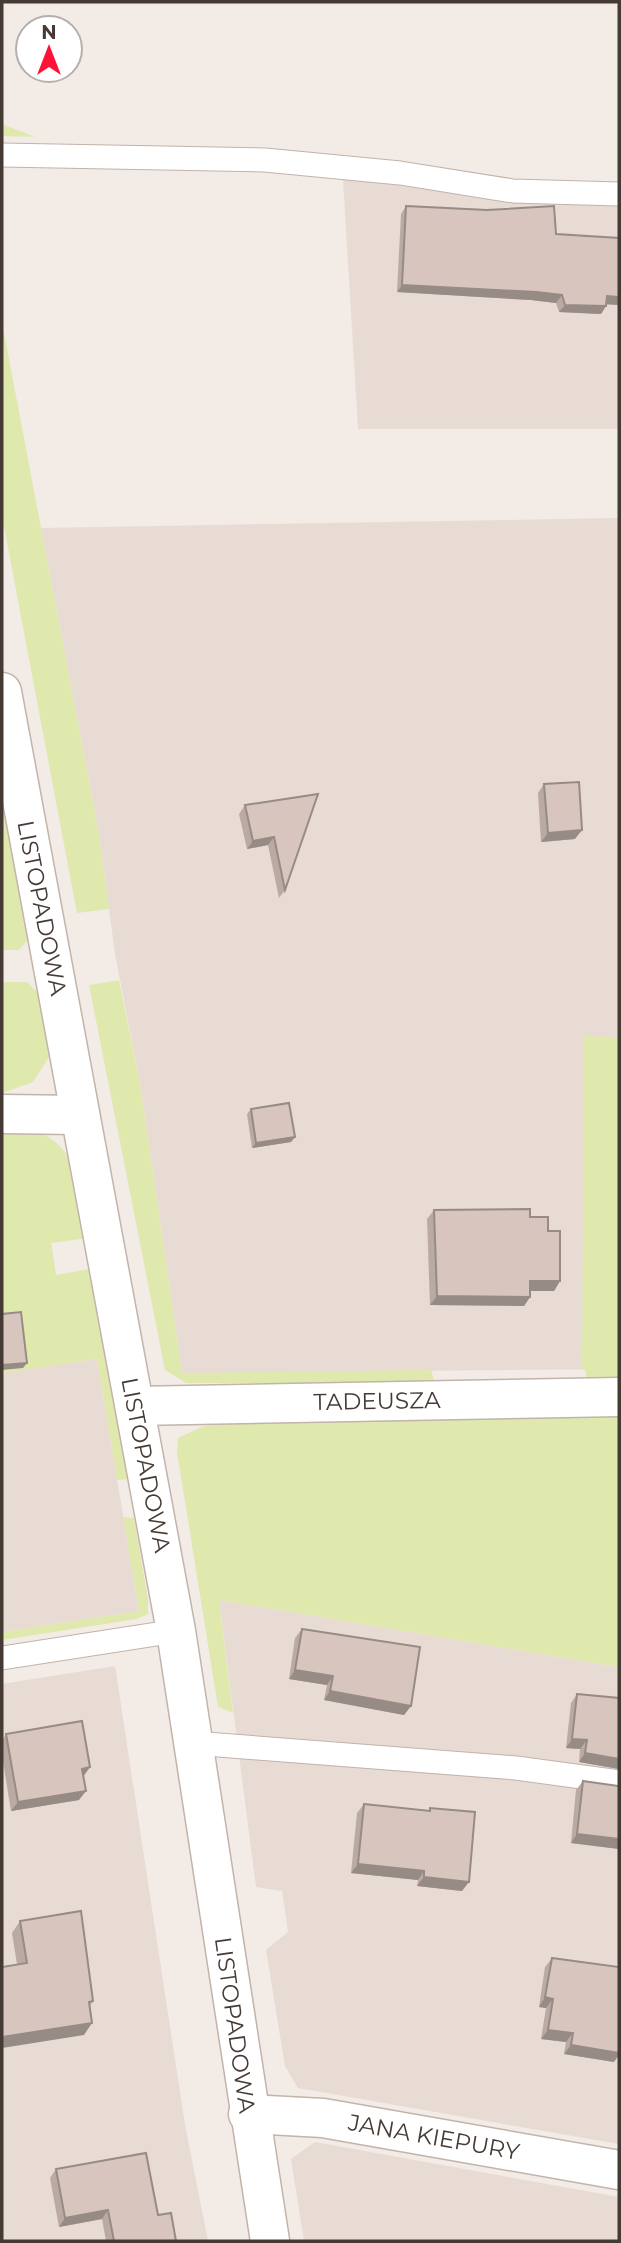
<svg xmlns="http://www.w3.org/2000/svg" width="621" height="2243" viewBox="0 0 621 2243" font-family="Montserrat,sans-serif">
<rect width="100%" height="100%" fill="#f3ebe6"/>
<g fill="#e7dbd4">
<path d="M343,179L550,203L619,206V429H358Z"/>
<path d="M619,518V1369L182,1373L140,1083L115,954L99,834L41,528Z"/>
<path d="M2,1178L42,1179L68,1363L97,1359L139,1611L2,1632Z"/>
<path d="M219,1600L619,1667V2144L298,2088L285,2066L266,1950L288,1932L282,1891L256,1887Z"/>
<path d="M115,1666L185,2125L208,2241H2V1684Z"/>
<path d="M315,2142L619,2197V2241H304L291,2159Z"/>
</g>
<g fill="#e0e9ad">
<path d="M2,124L35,137L2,136Z"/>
<path d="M2,322L99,834L109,909L77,913L2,516Z"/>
<path d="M2,778L30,938L19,950H2Z"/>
<path d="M119,980L140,1083L182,1373L431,1370L435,1383H186L165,1370L89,985Z"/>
<path d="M2,982H27L40,995L51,1054L33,1082L2,1093Z"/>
<path d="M584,1036L619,1037V1384L587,1381L585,1370H582Z"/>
<path d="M29,1128C82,1145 79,1191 88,1238L51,1243L56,1275L89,1269L99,1284L132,1479L117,1480L97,1359L2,1373V1129Z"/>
<path d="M619,1414V1667L219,1600L233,1713L218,1707L177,1452L178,1438L204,1426L323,1416Z"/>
<path d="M123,1517L134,1518L148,1599V1614L137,1619L2,1640V1632L139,1611Z"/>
</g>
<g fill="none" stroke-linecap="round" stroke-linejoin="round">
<defs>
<g id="service">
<path d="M2,155L265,160L400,173L513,191L619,194"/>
<path d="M2,1658L176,1631"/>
<path d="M193,1743L516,1768L619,1782"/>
</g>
<g id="minor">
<path d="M2,692L176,1631L270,2241"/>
<path d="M2,1114L80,1115"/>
<path d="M135,1406L619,1397"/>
<path d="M248,2114L323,2118L619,2170"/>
</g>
</defs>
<use href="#service" stroke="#c2b3ab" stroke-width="25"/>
<use href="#minor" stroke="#c2b3ab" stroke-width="41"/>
<use href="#service" stroke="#fff" stroke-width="23"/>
<use href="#minor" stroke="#fff" stroke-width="38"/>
</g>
<g fill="#baaaa3">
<path d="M406,206L556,234L619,238V305L607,304L601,314L559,312L556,303L531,300L397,292L401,214Z"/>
<path d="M544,784L575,839L541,842L538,793Z"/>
<path d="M318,794L285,890L279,898L268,845L247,849L239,814L245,805Z"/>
<path d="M251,1109L295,1137L291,1142L252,1148L247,1114Z"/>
<path d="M434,1210L530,1217L548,1231L560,1281L554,1291H530V1297L524,1306L430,1305L427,1219Z"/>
<path d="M302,1629L411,1706L404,1715L324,1700L327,1685L289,1679L295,1638Z"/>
<path d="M577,1694L619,1769L579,1762L580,1749L566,1748L571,1703Z"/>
<path d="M6,1734L83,1777L79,1800L11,1811L2,1755V1741Z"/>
<path d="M583,1781L619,1786V1849L571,1843L576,1790Z"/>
<path d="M364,1804L429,1811L430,1808L462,1891L417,1886L418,1880L351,1873L357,1813Z"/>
<path d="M20,1921L93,2001L90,2006L84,2035L17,1964L12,1933Z"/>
<path d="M552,1958L614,2062L564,2054L566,2042L541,2039L546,2008L539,2007L545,1967Z"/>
<path d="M56,2169L158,2215L176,2241H106L102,2219L59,2227L50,2178Z"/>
</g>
<g fill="#978b85">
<path d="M402,285L536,292L562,295L556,303L531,300L397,292Z"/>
<path d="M607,296L619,297V305L601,304Z"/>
<path d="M565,305L606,306L601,314L559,312Z"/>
<path d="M582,830L575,839L541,842L548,833Z"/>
<path d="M274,837L268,845L247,849L253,841Z"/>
<path d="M295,1137L291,1142L252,1148L256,1143Z"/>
<path d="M530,1281H560L554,1291H524Z"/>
<path d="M437,1296L530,1297L524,1306L430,1305Z"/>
<path d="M27,1363L23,1368L2,1370V1365Z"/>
<path d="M295,1670L333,1676L327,1685L289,1679Z"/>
<path d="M330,1691L411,1706L404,1715L324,1700Z"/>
<path d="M572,1739L587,1740L580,1749L566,1748Z"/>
<path d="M585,1753L619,1759V1769L579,1762Z"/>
<path d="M90,1767L83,1777L82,1769Z"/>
<path d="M86,1791L79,1800L11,1811L18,1802Z"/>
<path d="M577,1834L619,1839V1849L571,1843Z"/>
<path d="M358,1864L424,1871L418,1880L351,1873Z"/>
<path d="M424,1877L469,1882L462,1891L417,1886Z"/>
<path d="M545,1997L553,1999L546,2008L539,2007Z"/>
<path d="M92,2023L84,2035L2,2048V2037Z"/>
<path d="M548,2030L573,2033L566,2042L541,2039Z"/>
<path d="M571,2045L619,2053V2055L614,2062L564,2054Z"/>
<path d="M108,2210L102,2219L59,2227L65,2218Z"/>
</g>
<g fill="#d8c6be" stroke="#978b85" stroke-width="2">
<path d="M406,206L487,210L554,206L556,234L619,238V297L607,296L606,306L565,305L562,295L536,292L402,285Z"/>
<path d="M579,782L582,830L548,833L544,784Z"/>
<path d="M318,794L285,890L274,837L253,841L245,805Z"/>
<path d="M289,1103L295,1137L256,1143L251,1109Z"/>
<path d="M530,1209V1217H548V1231H560V1281H530V1297L437,1296L434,1210Z"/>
<path d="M21,1312L27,1363L2,1365V1314Z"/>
<path d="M302,1629L420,1647L411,1706L330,1691L333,1676L295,1670Z"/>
<path d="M577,1694L619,1698V1759L585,1753L587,1740L572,1739Z"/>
<path d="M82,1721L90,1767L82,1769L86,1791L18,1802L6,1734Z"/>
<path d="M583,1781L619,1786V1839L577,1834Z"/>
<path d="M364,1804L430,1811V1808L475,1812L469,1882L424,1877V1871L358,1864Z"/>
<path d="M81,1911L93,2001L89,2002L92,2023L2,2037V1967L27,1963L20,1921Z"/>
<path d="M552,1958L619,1967V2053L571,2045L573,2033L548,2030L553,1999L545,1997Z"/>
<path d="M146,2153L158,2215L171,2213L176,2241H114L108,2210L65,2218L56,2169Z"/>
</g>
<g text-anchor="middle" stroke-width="7" stroke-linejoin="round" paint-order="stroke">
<g font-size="23" fill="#463a35" stroke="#fff">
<text transform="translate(42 908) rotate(79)" y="8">LISTOPADOWA</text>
<text transform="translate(377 1401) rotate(-1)" y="8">TADEUSZA</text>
<text transform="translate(146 1465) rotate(79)" y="8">LISTOPADOWA</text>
<text transform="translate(235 2025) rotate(82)" y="8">LISTOPADOWA</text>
<text transform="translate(434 2137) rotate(10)" y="8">JANA KIEPURY</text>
</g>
</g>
<rect width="621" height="2243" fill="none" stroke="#463a35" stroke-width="7"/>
<g transform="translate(49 49)"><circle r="33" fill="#ffffff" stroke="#b5b0ae" stroke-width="2"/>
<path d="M0-5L12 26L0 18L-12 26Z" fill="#fe1238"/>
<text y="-10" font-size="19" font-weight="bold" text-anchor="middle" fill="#463a35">N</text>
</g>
</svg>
